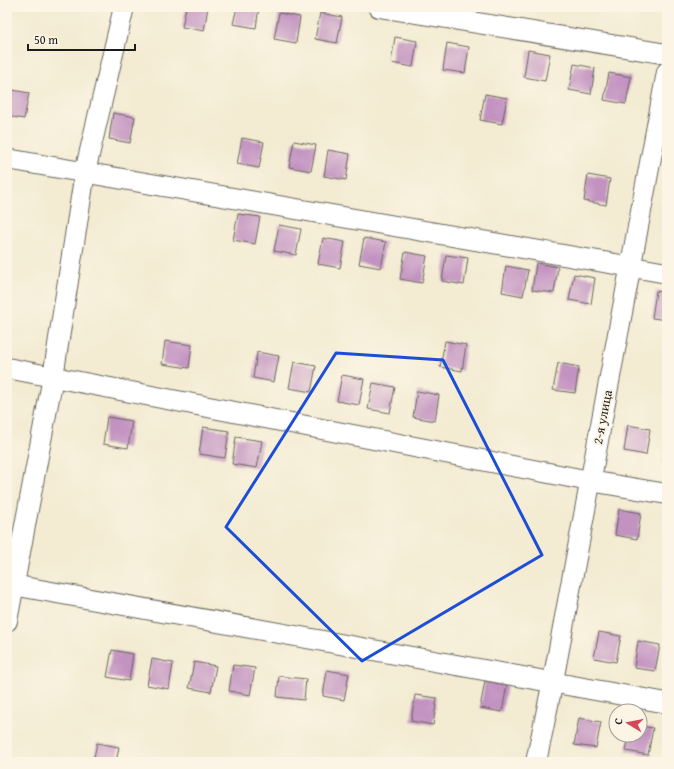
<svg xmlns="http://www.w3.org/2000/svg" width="674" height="769" viewBox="0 0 674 769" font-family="'Gentium Book Plus',serif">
<rect width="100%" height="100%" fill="#fcf5e5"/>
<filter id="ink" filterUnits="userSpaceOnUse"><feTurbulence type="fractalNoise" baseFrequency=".025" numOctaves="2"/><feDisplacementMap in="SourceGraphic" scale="8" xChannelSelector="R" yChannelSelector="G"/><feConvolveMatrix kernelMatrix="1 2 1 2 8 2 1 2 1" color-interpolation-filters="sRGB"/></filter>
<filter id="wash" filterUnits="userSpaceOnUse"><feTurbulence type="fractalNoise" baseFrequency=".012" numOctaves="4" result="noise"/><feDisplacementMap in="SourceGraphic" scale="16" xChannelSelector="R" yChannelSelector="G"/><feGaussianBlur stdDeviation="0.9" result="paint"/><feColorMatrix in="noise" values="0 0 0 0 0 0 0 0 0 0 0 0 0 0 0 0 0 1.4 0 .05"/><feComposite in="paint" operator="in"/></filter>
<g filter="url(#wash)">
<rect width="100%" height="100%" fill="#f3ebd2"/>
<g id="blocks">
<g fill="#c293c1">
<path d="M186,7H208L204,31L182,27Z"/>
<path d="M237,7H259L256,28L233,24Z"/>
<path d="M279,13L300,17L296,43L274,39Z"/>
<path d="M320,13L342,17L337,43L315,39Z"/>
<path d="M395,37L417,41L413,67L391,63Z"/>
<path d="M447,43L469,47L465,73L443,70Z"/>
<path d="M528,50L550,54L545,81L524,77Z"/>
<path d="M574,64L595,68L591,94L569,90Z"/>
<path d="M609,73L631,77L626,104L604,100Z"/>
<path d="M7,89L29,93L24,119L7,116Z"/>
<path d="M485,94L507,98L502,124L480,120Z"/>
<path d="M113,113L135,117L130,143L109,139Z"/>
<path d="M242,138L264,142L259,168L237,164Z"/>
<path d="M294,141L316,145L311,171L289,167Z"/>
<path d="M328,150L350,154L346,180L324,176Z"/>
<path d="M588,175L610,179L606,205L584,201Z"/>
<path d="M238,214L260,217L255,244L233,240Z"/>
<path d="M279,225L301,229L296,255L274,251Z"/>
<path d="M323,238L345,242L340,268L318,264Z"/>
<path d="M364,238L386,242L381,268L359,264Z"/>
<path d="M405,252L427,256L422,283L400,279Z"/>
<path d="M446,255L468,258L464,285L442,281Z"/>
<path d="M536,263L558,267L554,293L532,290Z"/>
<path d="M506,266L528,270L523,296L502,292Z"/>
<path d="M574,274L595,278L591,304L569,300Z"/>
<path d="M656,291L667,293V320L652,318Z"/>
<path d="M165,341L192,345L189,368L162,364Z"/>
<path d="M445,341L466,345L462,371L440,367Z"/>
<path d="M257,352L279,356L274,382L253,378Z"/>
<path d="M294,362L316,366L311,392L289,388Z"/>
<path d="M558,363L579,367L575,393L553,390Z"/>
<path d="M342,375L364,379L359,405L337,401Z"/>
<path d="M373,383L395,387L390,413L368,409Z"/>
<path d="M417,391L439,395L435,421L413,417Z"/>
<path d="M107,417L132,421L128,448L103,444Z"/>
<path d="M628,425L650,429L646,455L624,451Z"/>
<path d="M203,427L229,431L225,458L199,454Z"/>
<path d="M236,437L262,441L257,468L232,464Z"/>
<path d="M666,442H667V461L663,460Z"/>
<path d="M619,509L641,513L637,539L615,535Z"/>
<path d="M599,632L621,636L616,662L594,658Z"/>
<path d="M638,641L660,645L655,671L634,668Z"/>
<path d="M112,650L133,654L129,681L107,677Z"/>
<path d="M152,659L173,663L169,689L147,685Z"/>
<path d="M194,662L216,666L211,692L189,688Z"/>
<path d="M233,665L255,668L250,695L229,691Z"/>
<path d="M327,670L349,674L344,700L323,696Z"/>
<path d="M279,676L306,679L304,700L277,697Z"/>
<path d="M485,681L507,685L502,712L480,708Z"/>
<path d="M415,695L437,698L433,725L411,721Z"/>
<path d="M579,718L601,722L596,748L574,745Z"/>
<path d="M640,726L653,728L648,755L626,751L629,735H640Z"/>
<path d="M97,743L119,747L116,762H93Z"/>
</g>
</g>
</g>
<g filter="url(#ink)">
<use href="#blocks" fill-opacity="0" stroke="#67645c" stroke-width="1"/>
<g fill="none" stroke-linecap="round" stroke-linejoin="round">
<defs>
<g id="minor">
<path d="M379,7L667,54"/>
<path d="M7,159L667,273"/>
<path d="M7,368L590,481L667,494"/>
<path d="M7,584L667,703"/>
<path d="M7,621L53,377L85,172L124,7"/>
<path d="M536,762L553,681L667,72"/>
</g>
</defs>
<use href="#minor" stroke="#67645c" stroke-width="22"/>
<use href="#minor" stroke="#fff" stroke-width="20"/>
</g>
</g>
<path fill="none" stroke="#1d4ed8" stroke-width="3" stroke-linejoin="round" d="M336,353L443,360L542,555L362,661L226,527Z"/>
<g text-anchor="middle" stroke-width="4" stroke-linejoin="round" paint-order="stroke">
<g font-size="13" fill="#1c1c1c" stroke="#fcf5e5">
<text transform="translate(602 417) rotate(-79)" y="5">2-я улица</text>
</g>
</g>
<rect width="674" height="769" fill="none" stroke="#fcf5e5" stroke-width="24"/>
<g transform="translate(628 723) rotate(280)"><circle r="19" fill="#fcf5e5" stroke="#a29e95"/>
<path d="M0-3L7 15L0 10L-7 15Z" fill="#d1495b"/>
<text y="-6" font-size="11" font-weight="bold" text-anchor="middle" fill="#1c1c1c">С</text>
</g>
<path d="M28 44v6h107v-6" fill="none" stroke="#1c1c1c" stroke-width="2"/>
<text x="34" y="44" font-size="12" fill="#1c1c1c" stroke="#fcf5e5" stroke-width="3" paint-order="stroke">50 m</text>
</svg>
